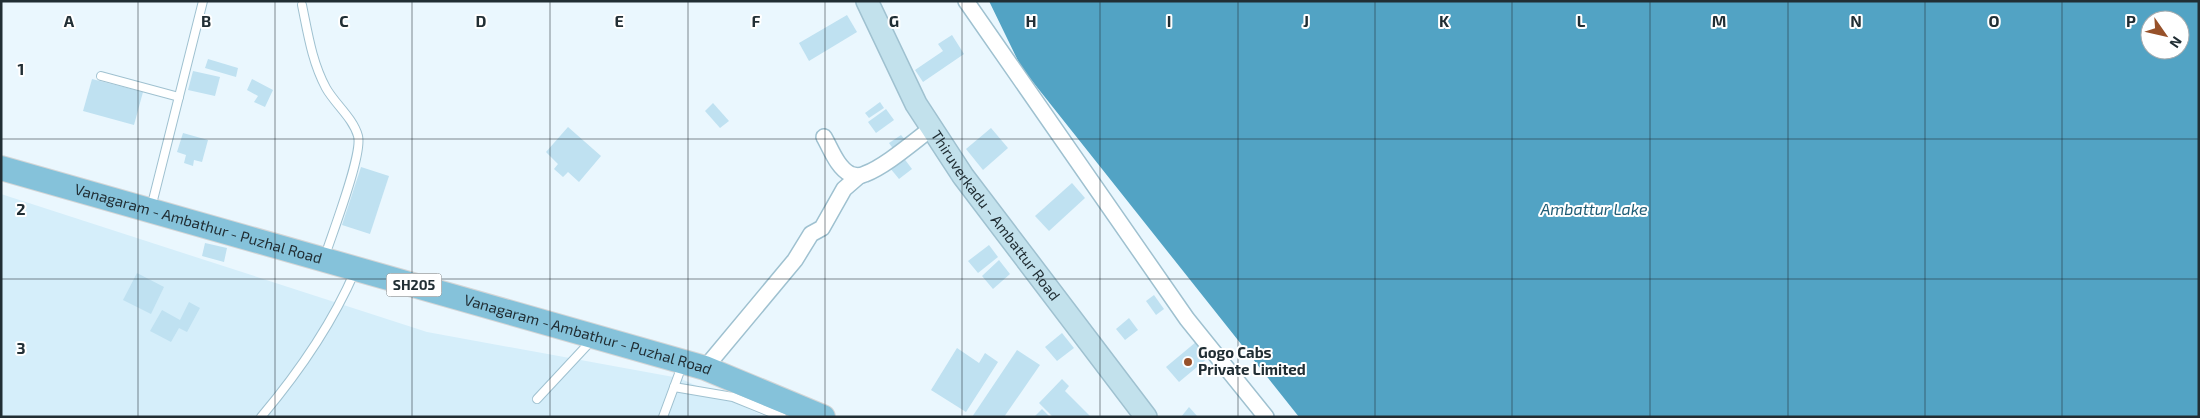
<svg xmlns="http://www.w3.org/2000/svg" width="2200" height="418" viewBox="0 0 2200 418" font-family="'Exo 2',sans-serif">
<rect width="100%" height="100%" fill="#eaf7fe"/>
<path fill="#d5eefa" d="M1,194L427,332L679,378L767,417H1Z"/>
<path fill="#52a3c4" fill-rule="evenodd" d="M989,1H2199V417H1299L1021,67ZM2150,20H2180V50H2150Z"/>
<g fill="#bfe1f1">
<path d="M847,15L857,32L809,61L799,43Z"/>
<path d="M952,35L964,54L923,82L915,70L943,51L938,44Z"/>
<path d="M208,59L238,68L236,77L205,68Z"/>
<path d="M193,71L220,77L215,96L188,90Z"/>
<path d="M92,79L143,92L134,125L83,111Z"/>
<path d="M252,79L273,90L265,107L254,102L258,96L247,90Z"/>
<path d="M880,102L884,108L869,118L865,113Z"/>
<path d="M713,103L729,121L720,128L705,111Z"/>
<path d="M886,109L894,120L876,133L868,122Z"/>
<path d="M568,127L601,156L579,182L568,172L563,177L554,169L558,164L546,152Z"/>
<path d="M991,128L1008,148L983,170L966,149Z"/>
<path d="M183,133L208,140L202,162L194,160L193,166L184,163L186,155L177,152Z"/>
<path d="M901,135L906,141L894,150L889,143Z"/>
<path d="M903,157L912,169L899,179L890,168Z"/>
<path d="M361,167L389,176L370,234L342,225Z"/>
<path d="M1072,183L1085,198L1049,231L1035,216Z"/>
<path d="M205,243L227,248L224,262L202,256Z"/>
<path d="M989,245L998,257L978,273L968,261Z"/>
<path d="M999,260L1010,274L993,289L982,276Z"/>
<path d="M137,273L164,287L151,314L123,300Z"/>
<path d="M1154,295L1164,309L1156,315L1146,301Z"/>
<path d="M189,302L200,308L187,332L179,328L171,342L150,331L162,310L180,320Z"/>
<path d="M1129,318L1138,330L1125,340L1116,329Z"/>
<path d="M1062,333L1074,348L1057,361L1045,347Z"/>
<path d="M1196,342L1209,357L1179,382L1166,367Z"/>
<path d="M957,348L979,363L985,353L998,362L966,412L931,390Z"/>
<path d="M1017,350L1040,365L1004,417H972Z"/>
<path d="M1062,379L1069,386L1065,391L1091,417H1053L1039,403Z"/>
<path d="M1189,407L1198,417H1181Z"/>
<path d="M1042,409L1050,417H1034Z"/>
</g>
<g fill="none" stroke-linecap="round" stroke-linejoin="round">
<defs>
<g id="lane">
<path d="M302,5C308,34 312,62 326,88C335,104 353,118 358,136C363,154 332,234 325,256"/>
<path d="M101,76L179,97"/>
<path d="M151,208L203,1"/>
<path d="M674,387L733,397L782,417"/>
<path d="M537,399L592,340"/>
<path d="M261,417C299,372 332,324 355,271"/>
<path d="M663,417L683,363"/>
</g>
<g id="street">
<path d="M966,1L1187,319L1266,417"/>
<path d="M824,137C831,149 837,167 850,174C855,176 861,176 865,174C886,166 913,142 932,128"/>
<path d="M705,368L795,260L811,234L822,228L844,189L859,176"/>
</g>
<g id="secondary">
<path id="s1" d="M867,1L916,104L963,176L1146,417"/>
</g>
<g id="primary">
<path id="s2" d="M1,168L705,368L823,417"/>
</g>
</defs>
<use href="#lane" stroke="#9fc1d0" stroke-width="10"/>
<use href="#street" stroke="#9fc1d0" stroke-width="18"/>
<use href="#secondary" stroke="#9fc1d0" stroke-width="24"/>
<use href="#primary" stroke="#d3d5d6" stroke-width="26"/>
<use href="#lane" stroke="#fff" stroke-width="8"/>
<use href="#street" stroke="#fff" stroke-width="15"/>
<use href="#secondary" stroke="#c2e1ec" stroke-width="21"/>
<use href="#primary" stroke="#85c2da" stroke-width="24"/>
</g>
<path fill="none" stroke="#212e34" stroke-width="1" stroke-opacity="0.55" d="M138,1V417M275,1V417M412,1V417M550,1V417M688,1V417M825,1V417M962,1V417M1100,1V417M1238,1V417M1375,1V417M1512,1V417M1650,1V417M1788,1V417M1925,1V417M2062,1V417M1,139H2199M1,279H2199"/>
<circle fill="#97512a" stroke="#fff" stroke-width="2" cx="1188" cy="362" r="5"/>
<g text-anchor="middle" stroke-width="4" stroke-linejoin="round" paint-order="stroke">
<rect fill="#fff" stroke="#646d71" stroke-width="1" x="386.5" y="273.5" width="55" height="23" rx="4"/>
<g font-size="14" font-weight="bold" fill="#212e34">
<text x="414" y="290">SH205</text>
</g>
<g font-size="15" fill="#212e34" stroke="#fff">
<text dy="5" stroke="none"><textPath href="#s1" startOffset="251">Thiruverkadu - Ambattur Road</textPath></text>
<text dy="5" stroke="none"><textPath href="#s2" startOffset="205">Vanagaram - Ambathur - Puzhal Road</textPath></text>
<text dy="5" stroke="none"><textPath href="#s2" startOffset="610">Vanagaram - Ambathur - Puzhal Road</textPath></text>
</g>
<g font-size="15" font-weight="bold" fill="#212e34" stroke="#fff" text-anchor="start">
<text x="1198" y="358">Gogo Cabs<tspan x="1198" dy="17">Private Limited</tspan></text>
</g>
<g font-size="16" font-style="italic" fill="#205e77" stroke="#fff">
<text x="1594" y="215">Ambattur Lake</text>
</g>
</g>
<g font-size="16" text-anchor="middle" font-weight="bold" fill="#212e34" stroke="#fff" stroke-width="4" stroke-linejoin="round" paint-order="stroke">
<text x="69" y="27">A</text>
<text x="206" y="27">B</text>
<text x="344" y="27">C</text>
<text x="481" y="27">D</text>
<text x="619" y="27">E</text>
<text x="756" y="27">F</text>
<text x="894" y="27">G</text>
<text x="1031" y="27">H</text>
<text x="1169" y="27">I</text>
<text x="1306" y="27">J</text>
<text x="1444" y="27">K</text>
<text x="1581" y="27">L</text>
<text x="1719" y="27">M</text>
<text x="1856" y="27">N</text>
<text x="1994" y="27">O</text>
<text x="2131" y="27">P</text>
<text x="21" y="75">1</text>
<text x="21" y="215">2</text>
<text x="21" y="354">3</text>
</g>
<rect width="2200" height="418" fill="none" stroke="#212e34" stroke-width="5"/>
<g transform="translate(2165 35) rotate(124)"><circle r="24" fill="#ffffff" stroke="#a6abae"/>
<path d="M0-4L9 19L0 12L-9 19Z" fill="#97512a"/>
<text y="-8" font-size="14" font-weight="bold" text-anchor="middle" fill="#212e34">N</text>
</g>
</svg>
